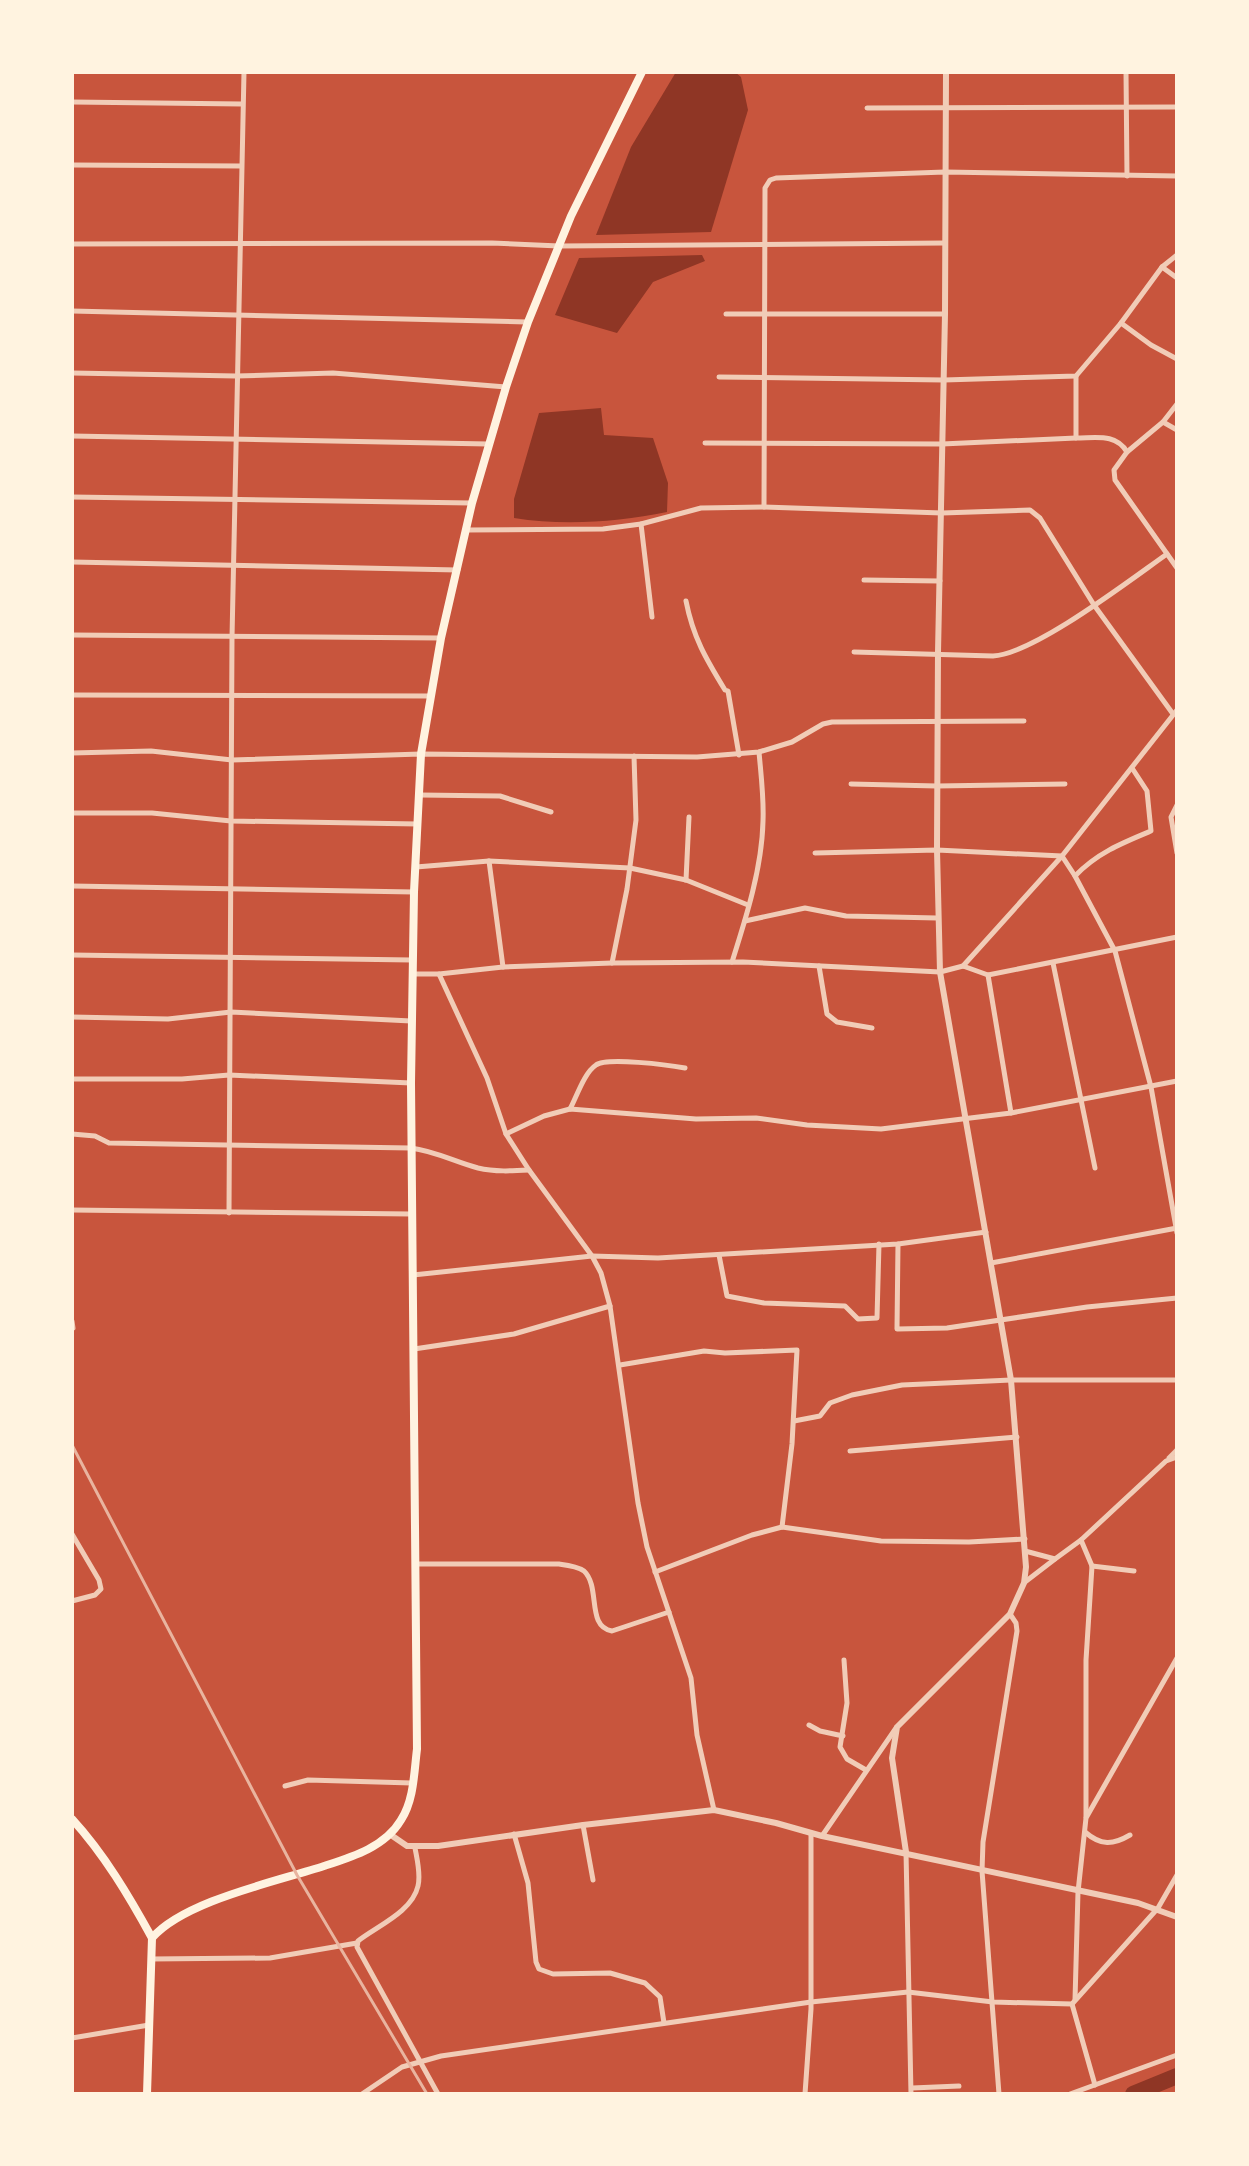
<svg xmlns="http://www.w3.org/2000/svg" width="1249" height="2166" viewBox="0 0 1249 2166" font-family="'Fira Sans',sans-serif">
<rect width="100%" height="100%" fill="#c8553d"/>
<g fill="#8f3625">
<path d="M676,72H735L741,77L748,110L711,232L596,235L631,147Z"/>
<path d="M702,255L705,261L653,282L617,333L555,315L579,258Z"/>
<path d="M601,408L604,435L653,438L668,483L667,512C618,522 564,526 514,518V499L539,413Z"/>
</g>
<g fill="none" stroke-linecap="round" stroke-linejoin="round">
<path stroke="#8f3625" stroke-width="16" d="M1133,2094L1177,2076"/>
<g stroke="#f1ccb7" stroke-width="5">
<path d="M1126,72L1127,176"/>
<path d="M72,102L242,104"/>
<path d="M867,108L1177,107"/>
<path d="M72,165L241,166"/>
<path d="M72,244L492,243L559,246L945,243"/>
<path d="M1162,267L1177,278"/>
<path d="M72,311L527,322"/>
<path d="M726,314H945"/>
<path d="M1121,323L1151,345L1177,359"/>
<path d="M72,373L236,376L333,373L506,387"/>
<path d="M1076,376V438C1096,438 1116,433 1127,452L1114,470L1115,480L1177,568"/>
<path d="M719,377L944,380L1076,376L1121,323L1162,267L1177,255"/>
<path d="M1163,422L1177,430"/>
<path d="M72,436L488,444"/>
<path d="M705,443L942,444L1076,438"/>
<path d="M1127,452L1163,422L1177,404"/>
<path d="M72,497L471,503"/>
<path d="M764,507L765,188L770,180L776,178L945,172L1177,176"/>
<path d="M641,524L652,617"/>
<path d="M466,530L603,529L641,524L701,508L764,507L942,513L1030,510L1040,518L1094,605L1173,714"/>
<path d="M72,562L458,570"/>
<path d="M864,580L940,581"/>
<path d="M686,601C693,637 706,659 725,690L728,691L739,755"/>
<path d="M72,635L441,638"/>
<path d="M854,652L993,656C1034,654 1130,580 1167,554"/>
<path d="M72,695L430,696"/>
<path d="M72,753L151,751L232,760L421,754L697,757L759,752L792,742L823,724L832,722L1024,721"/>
<path d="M1132,768L1147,791L1151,831C1122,843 1097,853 1075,876L1115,951L1151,1087L1177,1233"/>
<path d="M851,784L937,786L1065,784"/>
<path d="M420,795L500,796L551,812"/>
<path d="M1177,805L1171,817L1177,853"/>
<path d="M72,813H152L231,821L418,824"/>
<path d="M815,853L937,850L1062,856L1075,876"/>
<path d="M489,861L503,967"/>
<path d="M416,867L489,861L630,868L686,880L748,905"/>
<path d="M686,880L689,817"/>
<path d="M72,886L414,892"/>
<path d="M745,921L805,908L846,916L937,918"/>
<path d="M72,955L412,960"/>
<path d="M732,962C746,918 762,868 763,821C764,798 761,775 759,752"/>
<path d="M612,963L627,889L636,820L634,756"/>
<path d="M1053,963L1095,1168"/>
<path d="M819,966L827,1014L837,1022L872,1028"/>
<path d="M963,966L1062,856L1177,710"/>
<path d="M413,974H439L503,967L612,963L743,962L940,972L963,966L988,975L1177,937"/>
<path d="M439,974L487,1078L506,1134L529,1170L592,1256L601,1273L610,1306"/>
<path d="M988,975L1011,1113"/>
<path d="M72,1017L168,1019L231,1012L411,1021"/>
<path d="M72,1079H182L229,1075L411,1083"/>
<path d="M570,1109C577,1096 584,1073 596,1065C606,1057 669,1065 685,1068"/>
<path d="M72,1134L95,1136L109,1143L411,1148C435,1151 455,1162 478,1168C495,1172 512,1171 529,1170"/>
<path d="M506,1134L544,1116L570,1109L696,1119L756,1118L807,1125L881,1129L1011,1113L1177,1081"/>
<path d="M72,1210L411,1214"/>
<path d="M229,1213L232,638L244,72"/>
<path d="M898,1244L897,1329L947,1328L1087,1307L1177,1298"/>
<path d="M719,1255L727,1296L764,1303L845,1306L858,1319L877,1318L879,1244"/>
<path d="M991,1263L1177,1228"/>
<path d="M413,1275L592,1256L658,1258L898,1244L986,1232"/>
<path d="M72,1321L73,1328"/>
<path d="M414,1349L514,1334L610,1306L638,1503L647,1547L691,1678L697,1735L714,1810"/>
<path d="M620,1365L704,1351L725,1353L797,1350L792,1444L782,1527"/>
<path d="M794,1421L820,1416L830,1403L852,1395L902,1385L1011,1380H1177"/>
<path d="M850,1451L1017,1437"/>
<path d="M1169,1458L1177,1450"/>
<path d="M72,1534L99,1580L101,1589L95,1595L72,1601"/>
<path d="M1081,1540L1166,1461L1177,1457"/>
<path d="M1025,1551L1055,1559L1081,1540L1092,1566L1086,1660V1817"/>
<path d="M417,1564H559C567,1565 577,1566 584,1571C601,1587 586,1627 612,1631L669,1612"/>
<path d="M1092,1566L1134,1571"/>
<path d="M655,1572L752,1535L782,1527L881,1541L969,1542L1025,1539"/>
<path d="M1025,1582L1055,1559"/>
<path d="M844,1660L847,1703L840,1747L847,1759L866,1770"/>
<path d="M809,1725L820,1731L843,1736"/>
<path d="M285,1786L308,1780L412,1783"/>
<path d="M583,1825L593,1880"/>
<path d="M1085,1832C1101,1846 1113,1845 1130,1835"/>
<path d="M514,1834L528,1883L536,1962L539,1969L553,1974L610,1973L645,1983L660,1997L664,2023"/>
<path d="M822,1836L896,1728"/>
<path d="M415,1848C417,1859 421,1874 418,1886C412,1912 377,1926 358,1941L357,1947L438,2094"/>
<path d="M906,1852L911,2094"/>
<path d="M151,1959L270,1958L357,1943"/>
<path d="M1075,2000L1078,1892L1086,1818L1177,1658"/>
<path d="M1072,2004L1095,2085"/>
<path d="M72,2038L149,2025"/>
<path d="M912,2088L959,2086"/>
<path d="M362,2094L402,2067L441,2056L811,2002L908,1992L993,2002L1072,2004L1158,1908L1177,1875"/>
<path d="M805,2094L811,2009V1833"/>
<path d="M999,2094L982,1871L983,1842L1017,1631L1016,1623L1010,1614"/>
<path d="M1070,2094L1177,2055"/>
</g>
<g stroke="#f1ccb7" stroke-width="6">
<path d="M391,1835L407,1846H438L583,1825L714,1810L776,1823L822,1836L1138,1903L1177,1917"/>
<path d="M906,1852L892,1758L897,1727L1010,1614L1024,1583L1026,1567L1011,1380L940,972L937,850L938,652L945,314L946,72"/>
</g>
<g stroke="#fff3e0" stroke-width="8">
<path d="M72,1819C104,1854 129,1896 152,1938"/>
<path d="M147,2094L152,1938C184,1901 275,1882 324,1866C352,1857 385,1847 401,1820C414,1800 414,1773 417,1749L411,1083L414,892L421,754L441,638L472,503L506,387L528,322L571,216L642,72"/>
</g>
<path stroke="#e9b49f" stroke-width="3" d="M72,1445L297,1875L427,2094"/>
</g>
<rect width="1249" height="2166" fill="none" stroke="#fff3e0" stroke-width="148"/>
</svg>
